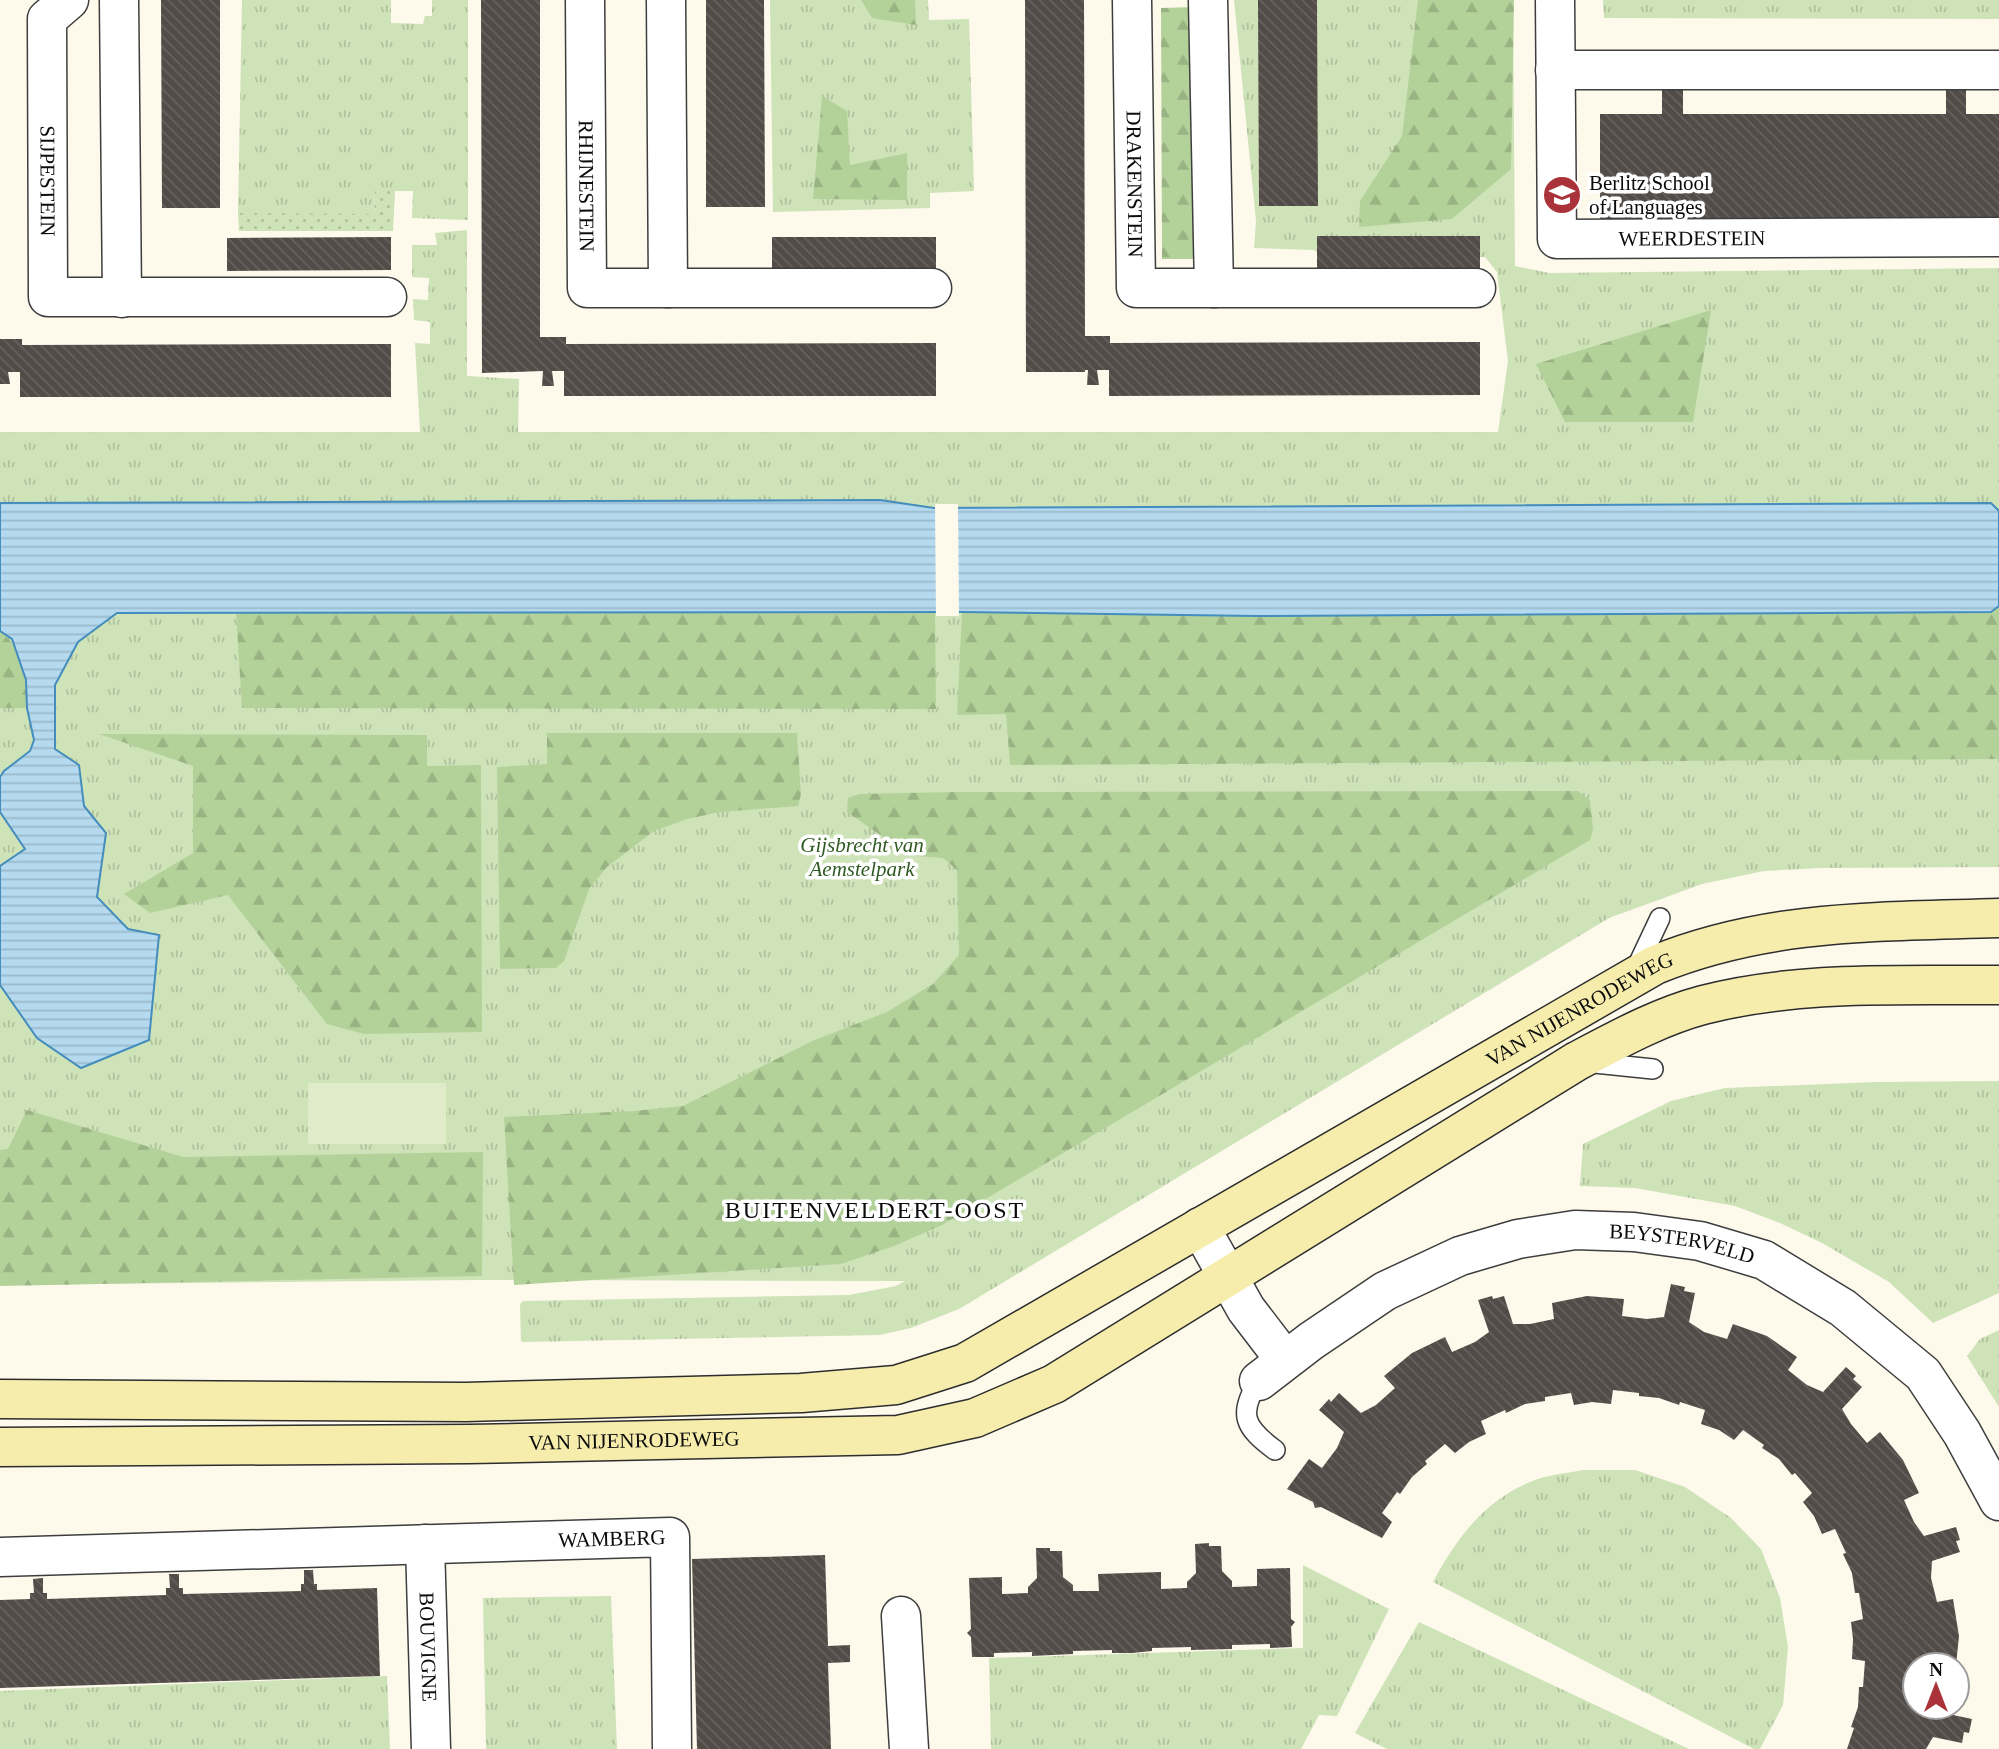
<svg xmlns="http://www.w3.org/2000/svg" width="1999" height="1749" viewBox="0 0 1999 1749" font-family="'Times New Roman',serif">
<defs>
<pattern id="grass-tufts" width="24" height="20" patternUnits="userSpaceOnUse" patternTransform="scale(1.75)"><rect width="24" height="20" fill="#cfe3b9"/><path d="M3 7l-1-3M5 7V3M7 7l1-3M15 17l-1-3M17 17v-4M19 17l1-3" fill="none" stroke="#b0c19e"/></pattern>
<pattern id="forest-firs" width="22" height="20" patternUnits="userSpaceOnUse" patternTransform="scale(1.75)"><rect width="22" height="20" fill="#b3d29a"/><path d="M5 1l3.5 6h-7zM16 11l3.5 6h-7z" fill="#99b383"/></pattern>
<pattern id="garden-dots" width="8" height="8" patternUnits="userSpaceOnUse" patternTransform="scale(1.75)"><rect width="8" height="8" fill="#cfe3b9"/><path d="M2 2h.1M6 6h.1" fill="none" stroke="#b0c19e" stroke-width="1.8" stroke-linecap="round"/></pattern>
<pattern id="water-rules" width="6" height="5" patternUnits="userSpaceOnUse" patternTransform="scale(1.75)"><rect width="6" height="5" fill="#b5d9ee"/><path d="M0 2.5h6" fill="none" stroke="#9ab9cb"/></pattern>
<pattern id="building-back-hatch" width="6" height="6" patternUnits="userSpaceOnUse" patternTransform="scale(1.75)"><rect width="6" height="6" fill="#524c48"/><path d="M-1 5l2 2M0 0l6 6M5-1l2 2" fill="none" stroke="#66615e"/></pattern>
</defs>
<rect width="100%" height="100%" fill="#fdf9eb"/>
<g fill="url(#grass-tufts)">
<path d="M242,0H391V23L423,24L425,16H432V0H468V220L412,218L413,191H375L374,214H238Z"/>
<path d="M770,0H928L929,20L969,19L974,191L930,193V208L773,212Z"/>
<path d="M1234,0H1513L1515,266L1549,273L1999,268V867L1820,868L1764,871L1702,884L1609,918L959,1309L911,1328L880,1335L523,1342L521,1341L520,1304L523,1301L849,1295L896,1286L905,1281L477,1280L0,1285V432H420L415,343L430,344V322L414,320L413,299L428,300L429,278L412,277V245H437L435,233L467,230V376L519,379L518,432H1498L1508,361L1497,272L1485,257L1324,258L1314,250L1254,248L1256,221Z"/>
<path d="M1603,0H1999V19L1604,18Z"/>
<path d="M1999,1081V1293L1933,1323L1889,1282L1822,1243L1780,1223L1735,1206L1635,1188L1580,1186L1583,1144L1671,1101L1725,1088L1876,1082Z"/>
<path d="M1999,1330V1407L1967,1356L1980,1339Z"/>
<path d="M1584,1470H1635L1685,1487L1731,1518L1761,1549L1780,1598L1788,1647L1783,1705L1760,1749H1754L1433,1582C1456,1539 1483,1502 1530,1482C1546,1475 1567,1473 1584,1470Z"/>
<path d="M1303,1565L1389,1609L1337,1716L1319,1715L1301,1749H991L989,1658L1303,1648Z"/>
<path d="M611,1596L617,1749H486L483,1598Z"/>
<path d="M1419,1622L1689,1749H1387L1355,1733Z"/>
<path d="M387,1676L390,1749H0V1691Z"/>
</g>
<g fill="url(#forest-firs)">
<path d="M861,0H915L916,25L872,18Z"/>
<path d="M1418,0H1514L1511,169L1452,219L1359,227L1360,201L1402,136Z"/>
<path d="M1195,7L1197,259H1162L1161,8Z"/>
<path d="M822,96L847,111L850,165L907,153V200L813,199Z"/>
<path d="M1711,310L1693,422H1565L1536,364Z"/>
<path d="M1999,606V759L1010,765L1006,714L957,715L962,612L1256,616L1991,612Z"/>
<path d="M236,612H935L936,709L242,708Z"/>
<path d="M0,631C23,648 26,681 27,708H0Z"/>
<path d="M547,733H797L801,794L798,806L720,812L687,819L654,831L607,867L589,889L564,961L556,968L500,969L497,767L547,764Z"/>
<path d="M99,734L427,735V766L481,765L482,1032L364,1034L327,1024L228,895L150,913L124,894L193,853V766Z"/>
<path d="M1578,791L1590,800L1593,829L1590,840L942,1225L894,1246L841,1264L514,1285L504,1117L634,1111L683,1106L812,1041L887,1012L933,984L959,955L957,870L943,858L903,855L889,841L847,812L848,798L859,794L955,792Z"/>
<path d="M27,1110L183,1157L483,1152L482,1276L0,1286V1150L8,1149Z"/>
</g>
<path fill="url(#garden-dots)" d="M375,191H395L393,231H239L238,213L374,214Z"/>
<rect fill="#e0ebc9" x="308" y="1083" width="138" height="61"/>
<path fill="url(#water-rules)" stroke="#448dbd" stroke-width="2" d="M880,500L934,508L1991,503L1999,511V606L1991,612L1256,616L962,612L117,613L78,642L55,685V749L79,765L84,806L106,833L97,897L128,929L159,935L149,1040L81,1068L37,1038L0,985V866L25,849L0,812V777L4,771L30,751L34,740L27,708L26,680L12,639L0,631V503Z"/>
<path fill="#fdf9eb" d="M935,504H958L959,616H936Z"/>
<g fill="url(#building-back-hatch)">
<path d="M161,0H220V208H162Z"/>
<path d="M481,0H540V337H566V344L936,343V396H564V371H552L554,386H542L543,371L482,373Z"/>
<path d="M706,0H764L765,207H706Z"/>
<path d="M1025,0H1084L1085,336H1110V343L1480,342V395L1109,396V370H1097L1099,385H1087L1088,370H1085V372H1026Z"/>
<path d="M1258,0H1317L1318,206H1259Z"/>
<path d="M1946,89H1966V114H1999V219L1600,221V114H1662V90H1683V114H1946Z"/>
<rect x="1317" y="236" width="163" height="32"/>
<path d="M391,237V270L227,271V238Z"/>
<rect x="772" y="237" width="164" height="33"/>
<path d="M0,339H22V345L391,344V397H20V372H8L10,384H0Z"/>
<path d="M1671,1284L1685,1287L1684,1291L1695,1293L1689,1322L1704,1332L1727,1339L1733,1324L1767,1336L1797,1357L1788,1370L1807,1385L1823,1392L1846,1367L1856,1376L1853,1379L1862,1387L1842,1409L1851,1424L1867,1443L1880,1432L1903,1460L1919,1493L1904,1500L1914,1522L1924,1536L1956,1527L1960,1540L1956,1541L1960,1552L1932,1561L1931,1578L1937,1602L1953,1599L1959,1636L1956,1665H1915V1707H1938L1939,1712L1972,1719L1969,1733L1964,1732L1962,1743L1933,1737L1926,1749H1847L1854,1728L1851,1727L1858,1707L1859,1687H1863L1865,1661L1852,1659L1853,1639L1851,1622L1863,1619L1859,1593H1855L1852,1573L1843,1554L1846,1553L1835,1529L1822,1534L1814,1516L1803,1502L1812,1493L1795,1473L1792,1475L1779,1459L1762,1448L1764,1445L1743,1430L1734,1440L1719,1430L1701,1424L1705,1410L1680,1402L1679,1405L1659,1398L1639,1396V1393L1613,1390L1611,1404L1592,1402L1574,1405L1571,1393L1545,1397V1401L1525,1404L1506,1413L1505,1410L1481,1421L1486,1434L1469,1442L1455,1453L1445,1444L1425,1461L1427,1464L1412,1477L1400,1494L1397,1492L1382,1513L1392,1522L1382,1538L1321,1507L1315,1508L1313,1502L1287,1489L1309,1459L1322,1468L1337,1448L1344,1432L1319,1410L1329,1399L1331,1402L1339,1393L1361,1413L1376,1405L1395,1388L1384,1376L1412,1353L1445,1337L1452,1352L1475,1342L1489,1332L1478,1300L1492,1296L1493,1299L1504,1296L1513,1324H1530L1554,1319L1552,1303L1587,1296L1624,1299L1622,1316L1647,1319L1664,1317Z"/>
<path d="M1209,1543V1546H1221L1222,1571L1232,1581V1587L1257,1586V1569L1290,1568L1291,1619L1295,1622L1291,1627L1292,1647L1270,1648V1644L1232,1645V1649L1191,1650V1647L1152,1648V1651L1132,1653H1112V1650L1073,1651V1654L1032,1656V1652L994,1653V1657H972L971,1637L967,1633L971,1629L969,1578L1002,1577V1594L1028,1593V1587L1037,1578L1036,1548H1050V1551H1062L1063,1577L1073,1585V1591H1099L1098,1574L1129,1573L1161,1572V1589L1187,1588V1582L1196,1573L1195,1544Z"/>
<path d="M825,1555L828,1646L850,1645V1662L828,1663L831,1749H697L692,1559Z"/>
<path d="M304,1570H313L314,1584H317V1590L377,1588L380,1676L0,1688V1600L30,1599V1593H34L33,1579L43,1578V1593H47V1599L166,1595V1588H170L169,1574H179V1588H183V1594L301,1591V1584H304Z"/>
</g>
<g fill="none" stroke-linecap="round" stroke-linejoin="round">
<defs>
<g id="lane">
<path d="M1635,971L1660,918"/>
<path d="M1585,1062L1653,1069"/>
<path d="M1259,1381C1237,1414 1245,1428 1275,1450"/>
</g>
<g id="street">
<path id="s1" d="M69,0L47,19L48,297H387"/>
<path d="M119,0L122,298"/>
<path id="s2" d="M585,0L587,288H932"/>
<path d="M666,0L668,288"/>
<path id="s3" d="M1132,0L1136,288H1214L1208,0"/>
<path id="s4" d="M1555,0L1557,239L1999,237"/>
<path d="M1555,70H1999"/>
<path d="M1214,288H1476"/>
<path d="M1200,1227L1246,1309L1285,1360"/>
<path id="s5" d="M1259,1381L1311,1341L1385,1291L1460,1256L1518,1239L1575,1230L1634,1232L1700,1241L1764,1260L1843,1308L1923,1374L1962,1433L1999,1501"/>
<path id="s6" d="M425,1544L431,1749"/>
<path id="s7" d="M0,1557L670,1537L672,1749"/>
<path d="M901,1616L909,1749"/>
</g>
<g id="secondary">
<path id="s8" d="M0,1399L466,1402L801,1393L896,1385L965,1363L1655,965C1768,919 1879,922 1999,918"/>
<path id="s9" d="M0,1447L469,1444L898,1435L975,1418L1054,1384L1577,1061C1617,1040 1658,1017 1703,1005C1799,980 1900,986 1999,985"/>
</g>
</defs>
<use href="#lane" stroke="#3e3e3e" stroke-width="22"/>
<use href="#street" stroke="#3e3e3e" stroke-width="41"/>
<use href="#secondary" stroke="#2d2d2d" stroke-width="41"/>
<use href="#lane" stroke="#fff" stroke-width="19"/>
<use href="#street" stroke="#fff" stroke-width="38"/>
<use href="#secondary" stroke="#f6edad" stroke-width="38"/>
</g>
<defs>
<symbol id="school-disc" viewBox="-11 -11 22 22"><circle r="9.5" fill="#aa3339" stroke="#fff"/><path d="M0-5L7-2L0 1L-7-2ZM-4 1L0 2.5L4 1V4Q0 6-4 4Z" fill="#fff"/></symbol>
</defs>
<g fill-rule="evenodd">
<use href="#school-disc" x="1540" y="173" width="44" height="44"/>
</g>
<g text-anchor="middle" stroke-width="7" stroke-linejoin="round" paint-order="stroke">
<g font-size="21" fill="#0b0b0b" stroke="#fff">
<text dy="7" stroke="none"><textPath href="#s1" startOffset="191">SIJPESTEIN</textPath></text>
<text dy="7" stroke="none"><textPath href="#s3" startOffset="184">DRAKENSTEIN</textPath></text>
<text dy="7" stroke="none"><textPath href="#s2" startOffset="186">RHIJNESTEIN</textPath></text>
<text dy="7" stroke="none"><textPath href="#s4" startOffset="374">WEERDESTEIN</textPath></text>
<text dy="7" stroke="none"><textPath href="#s8" startOffset="1678">VAN NIJENRODEWEG</textPath></text>
<text dy="7" stroke="none"><textPath href="#s5" startOffset="464">BEYSTERVELD</textPath></text>
<text dy="7" stroke="none"><textPath href="#s9" startOffset="634">VAN NIJENRODEWEG</textPath></text>
<text dy="7" stroke="none"><textPath href="#s7" startOffset="612">WAMBERG</textPath></text>
<text dy="7" stroke="none"><textPath href="#s6" startOffset="103">BOUVIGNE</textPath></text>
</g>
<g font-size="21" fill="#0b0b0b" stroke="#fff" text-anchor="start">
<text x="1589" y="190">Berlitz School<tspan x="1589" dy="24">of Languages</tspan></text>
</g>
<g font-size="21" font-style="italic" fill="#2f5a23" stroke="#fff">
<text x="862" y="852">Gijsbrecht van<tspan x="862" dy="24">Aemstelpark</tspan></text>
</g>
<g font-size="24" letter-spacing="2" fill="#0b0b0b" stroke="#fff">
<text x="875" y="1218">BUITENVELDERT-OOST</text>
</g>
</g>
<g transform="translate(1936 1686)"><circle r="33" fill="#ffffff" stroke="#9d9d9d" stroke-width="2"/>
<path d="M0-5L12 26L0 18L-12 26Z" fill="#aa3339"/>
<text y="-10" font-size="19" font-weight="bold" text-anchor="middle" fill="#0b0b0b">N</text>
</g>
</svg>
